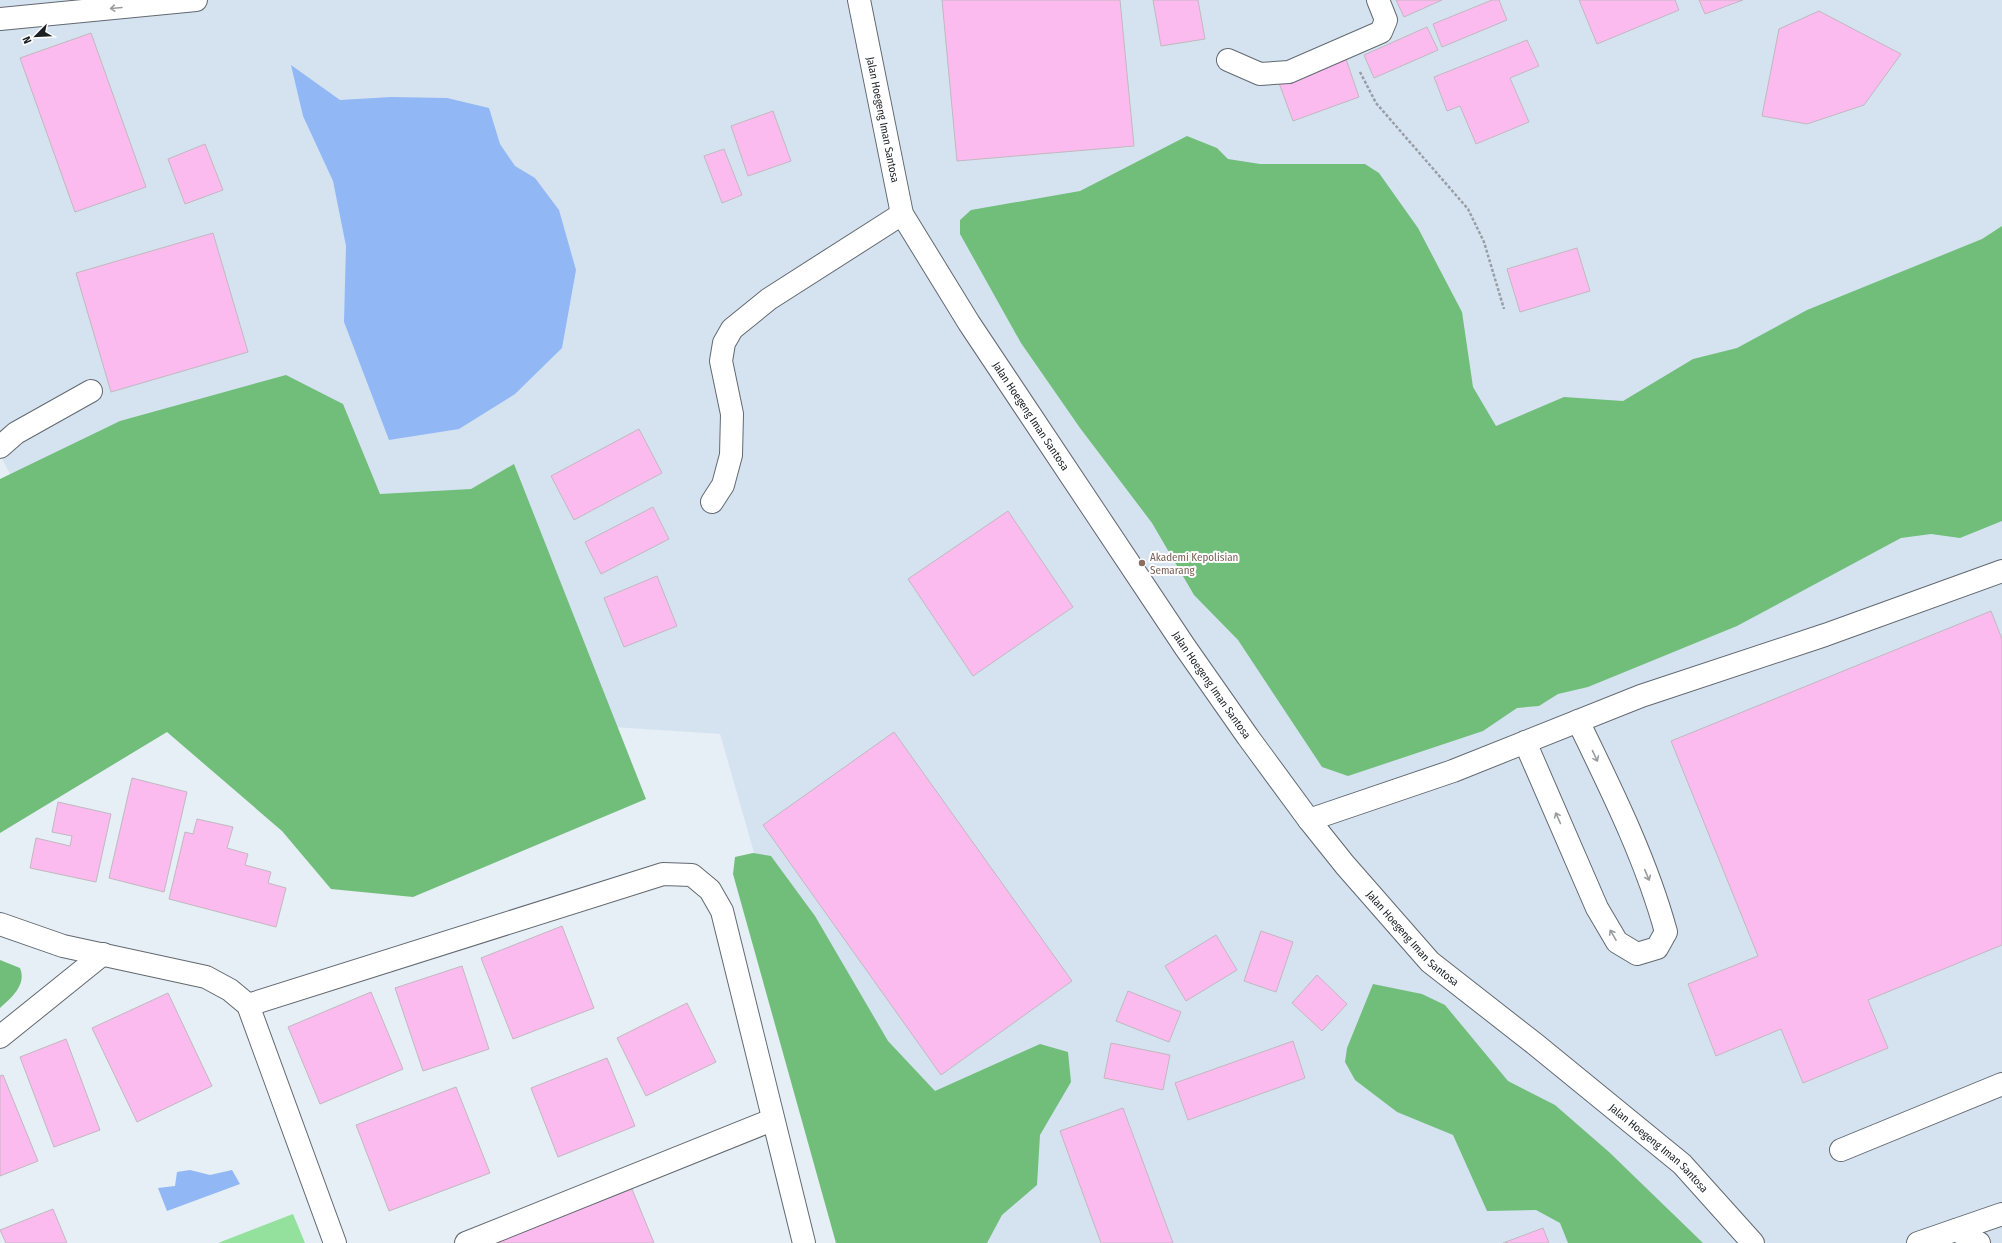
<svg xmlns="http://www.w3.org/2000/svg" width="2002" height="1243" viewBox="0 0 2002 1243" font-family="'Fira Sans Condensed',sans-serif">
<rect width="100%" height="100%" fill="#e6eef6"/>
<path fill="#d5e3f1" d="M0,0H2002V1243H866L720,734L522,721L19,491L0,455Z"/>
<path fill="#94e19d" d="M293,1214L305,1243H218Z"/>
<g fill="#71be7b">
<path d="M1187,136L1217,148L1228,159L1260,164H1365L1379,173L1418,228L1462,312L1473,387L1496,426L1564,397L1623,401L1693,359L1737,348L1807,310L1982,239L2002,226V521L1960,538L1931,534L1901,538L1737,626L1588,687L1558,694L1539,706L1517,708L1483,731L1348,776L1322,767L1238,640L1194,595L1152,523L1080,428L1021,343L960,234V220L971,210L1080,191Z"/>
<path d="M286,375L343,404L380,494L471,489L514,464L646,799L413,897L331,889L282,831L167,732L0,833V479L120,421Z"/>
<path d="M753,853L771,856L815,916L888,1041L935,1091L1040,1044L1068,1052L1071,1082L1040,1135L1037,1185L1002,1215L987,1243H836L733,874L735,857Z"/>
<path d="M0,960L20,968C27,985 11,998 0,1008Z"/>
<path d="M1373,984L1422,994L1445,1005L1508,1081L1555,1105L1609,1152L1703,1243H1568L1560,1223L1536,1210L1487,1211L1453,1135L1397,1112L1355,1080L1345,1062L1347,1048Z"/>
</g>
<g fill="#92b7f5">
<path d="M291,65L340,100L391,97L447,98L489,108L500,144L515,166L535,178L559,210L576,270L562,348L515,394L459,429L389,440L344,322L346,246L333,181L303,116Z"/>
<path d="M190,1170L210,1175L232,1170L240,1184L167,1211L158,1188L175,1186L177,1172Z"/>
</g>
<g fill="#fcbbee" stroke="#c1b8bf">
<path d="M942,0H1120L1134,146L957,161Z"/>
<path d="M1153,0H1198L1205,39L1161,46Z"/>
<path d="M1396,0H1442L1404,17Z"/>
<path d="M1492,0H1499L1507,20L1442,47L1433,24Z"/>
<path d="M1579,0H1675L1679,10L1597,44Z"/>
<path d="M1699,0H1743L1705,14Z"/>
<path d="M1819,11L1901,54L1864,105L1807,124L1762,116L1779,29Z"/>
<path d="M1427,27L1438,50L1374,78L1364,55Z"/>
<path d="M91,33L146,187L75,212L20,58Z"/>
<path d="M1527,40L1539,66L1510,78L1529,122L1476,144L1460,106L1447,111L1434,77Z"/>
<path d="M1346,59L1359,97L1293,121L1279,83Z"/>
<path d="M773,111L791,161L748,176L731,126Z"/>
<path d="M205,144L223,190L185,204L168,159Z"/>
<path d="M724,149L742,195L722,203L704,156Z"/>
<path d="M213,233L248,352L111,392L76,273Z"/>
<path d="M1577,248L1590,291L1520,312L1507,269Z"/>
<path d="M639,429L662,473L574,520L551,476Z"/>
<path d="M653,507L669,539L601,574L585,542Z"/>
<path d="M1008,511L1073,607L973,676L908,579Z"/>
<path d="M657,576L677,626L624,647L604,598Z"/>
<path d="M1991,611L2002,639V945L1868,1000L1888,1048L1803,1083L1781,1029L1716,1056L1688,984L1758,956L1671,741Z"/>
<path d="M894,732L1072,981L941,1075L763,825Z"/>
<path d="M132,778L187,792L164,892L109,878Z"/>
<path d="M58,802L111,814L96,882L30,868L36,838L70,846L72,836L52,832Z"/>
<path d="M197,819L233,827L227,848L248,854L245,865L271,872L268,883L286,888L276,927L169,899L185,832L193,834Z"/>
<path d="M562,926L594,1008L513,1039L481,958Z"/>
<path d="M1261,931L1293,942L1276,992L1244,981Z"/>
<path d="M1216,935L1237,970L1186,1001L1165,966Z"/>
<path d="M462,966L489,1049L423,1071L395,988Z"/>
<path d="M1317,975L1347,1004L1322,1031L1292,1003Z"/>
<path d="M1128,991L1181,1012L1169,1042L1116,1021Z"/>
<path d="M371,992L403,1069L320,1104L288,1027Z"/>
<path d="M168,993L212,1086L137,1122L92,1028Z"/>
<path d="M687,1003L716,1062L646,1096L617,1038Z"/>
<path d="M66,1039L100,1130L54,1147L20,1057Z"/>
<path d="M1293,1041L1305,1078L1188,1120L1175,1083Z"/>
<path d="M1111,1043L1170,1055L1163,1090L1104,1078Z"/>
<path d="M607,1058L635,1126L558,1157L531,1088Z"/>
<path d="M3,1075L38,1161L0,1176V1076Z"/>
<path d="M456,1087L490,1173L389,1211L356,1125Z"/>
<path d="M1123,1108L1173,1243H1101L1060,1131Z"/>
<path d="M632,1189L654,1243H492Z"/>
<path d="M53,1209L67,1243H6L0,1230Z"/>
<path d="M1543,1228L1549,1243H1503Z"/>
</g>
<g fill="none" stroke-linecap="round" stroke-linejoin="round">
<defs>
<g id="minor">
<path id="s1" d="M859,0L902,214L969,323L1185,647L1248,737L1309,820L1345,865L1430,962L1535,1044L1682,1164L1753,1243"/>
<path d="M0,19L196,0"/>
<path d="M1228,60L1260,74L1289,72L1381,32L1386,20L1378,0"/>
<path d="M0,447L16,433L91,391"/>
<path d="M712,502L723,485L731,455L732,414L721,361L724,343L732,329L769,299L902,214"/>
<path d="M1525,742L1597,908L1617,942L1637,954L1657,948L1666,932C1646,859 1611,789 1578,721"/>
<path d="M1309,820L1453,771L1641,696L1825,635L2002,571"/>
<path d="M0,924L63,946L206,977L230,990L248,1005L335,1243"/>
<path d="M248,1005L663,874L692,875L710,890L722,911L804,1243"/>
<path d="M0,1037L103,954"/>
<path d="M1841,1150L2002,1084"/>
<path d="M1956,1230L1979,1243"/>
<path d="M466,1243L772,1120"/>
<path d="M1918,1243L2002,1214"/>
</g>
</defs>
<use href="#minor" stroke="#626970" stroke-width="24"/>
<path stroke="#989ea4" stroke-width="2.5" stroke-dasharray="3 2" stroke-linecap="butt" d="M1360,72L1376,103L1468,209L1484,242L1504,309"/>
<use href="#minor" stroke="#fff" stroke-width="22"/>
</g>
<defs><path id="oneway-shaft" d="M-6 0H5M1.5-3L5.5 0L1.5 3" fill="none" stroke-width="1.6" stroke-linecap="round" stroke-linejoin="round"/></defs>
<g stroke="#999b9c">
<use href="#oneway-shaft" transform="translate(116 8) rotate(175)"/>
<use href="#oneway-shaft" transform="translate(1595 756) rotate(65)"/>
<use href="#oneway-shaft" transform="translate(1558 818) rotate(-114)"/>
<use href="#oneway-shaft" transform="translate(1647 875) rotate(67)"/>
<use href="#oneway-shaft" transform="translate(1613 935) rotate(-120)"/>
</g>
<circle fill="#8d6e63" stroke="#fff" stroke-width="1.5" cx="1142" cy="563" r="4"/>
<g text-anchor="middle" stroke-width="4" stroke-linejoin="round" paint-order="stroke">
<g font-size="11" fill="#1d2023" stroke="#fff">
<text dy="4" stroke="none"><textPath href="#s1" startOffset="122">Jalan Hoegeng Iman Santosa</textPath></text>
<text dy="4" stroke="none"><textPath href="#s1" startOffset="458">Jalan Hoegeng Iman Santosa</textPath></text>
<text dy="4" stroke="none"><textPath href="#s1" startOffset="782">Jalan Hoegeng Iman Santosa</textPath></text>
<text dy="4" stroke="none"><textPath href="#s1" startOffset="1106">Jalan Hoegeng Iman Santosa</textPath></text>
<text dy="4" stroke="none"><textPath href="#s1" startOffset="1430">Jalan Hoegeng Iman Santosa</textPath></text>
</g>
<g font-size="11" fill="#785e54" stroke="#fff" text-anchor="start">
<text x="1150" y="561">Akademi Kepolisian<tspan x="1150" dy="13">Semarang</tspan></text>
</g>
</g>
<g transform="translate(36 36) rotate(246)" stroke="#ffffff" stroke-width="3" paint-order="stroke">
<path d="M0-3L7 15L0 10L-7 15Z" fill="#1d2023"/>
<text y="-6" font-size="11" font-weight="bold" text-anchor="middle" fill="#1d2023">N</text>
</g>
</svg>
